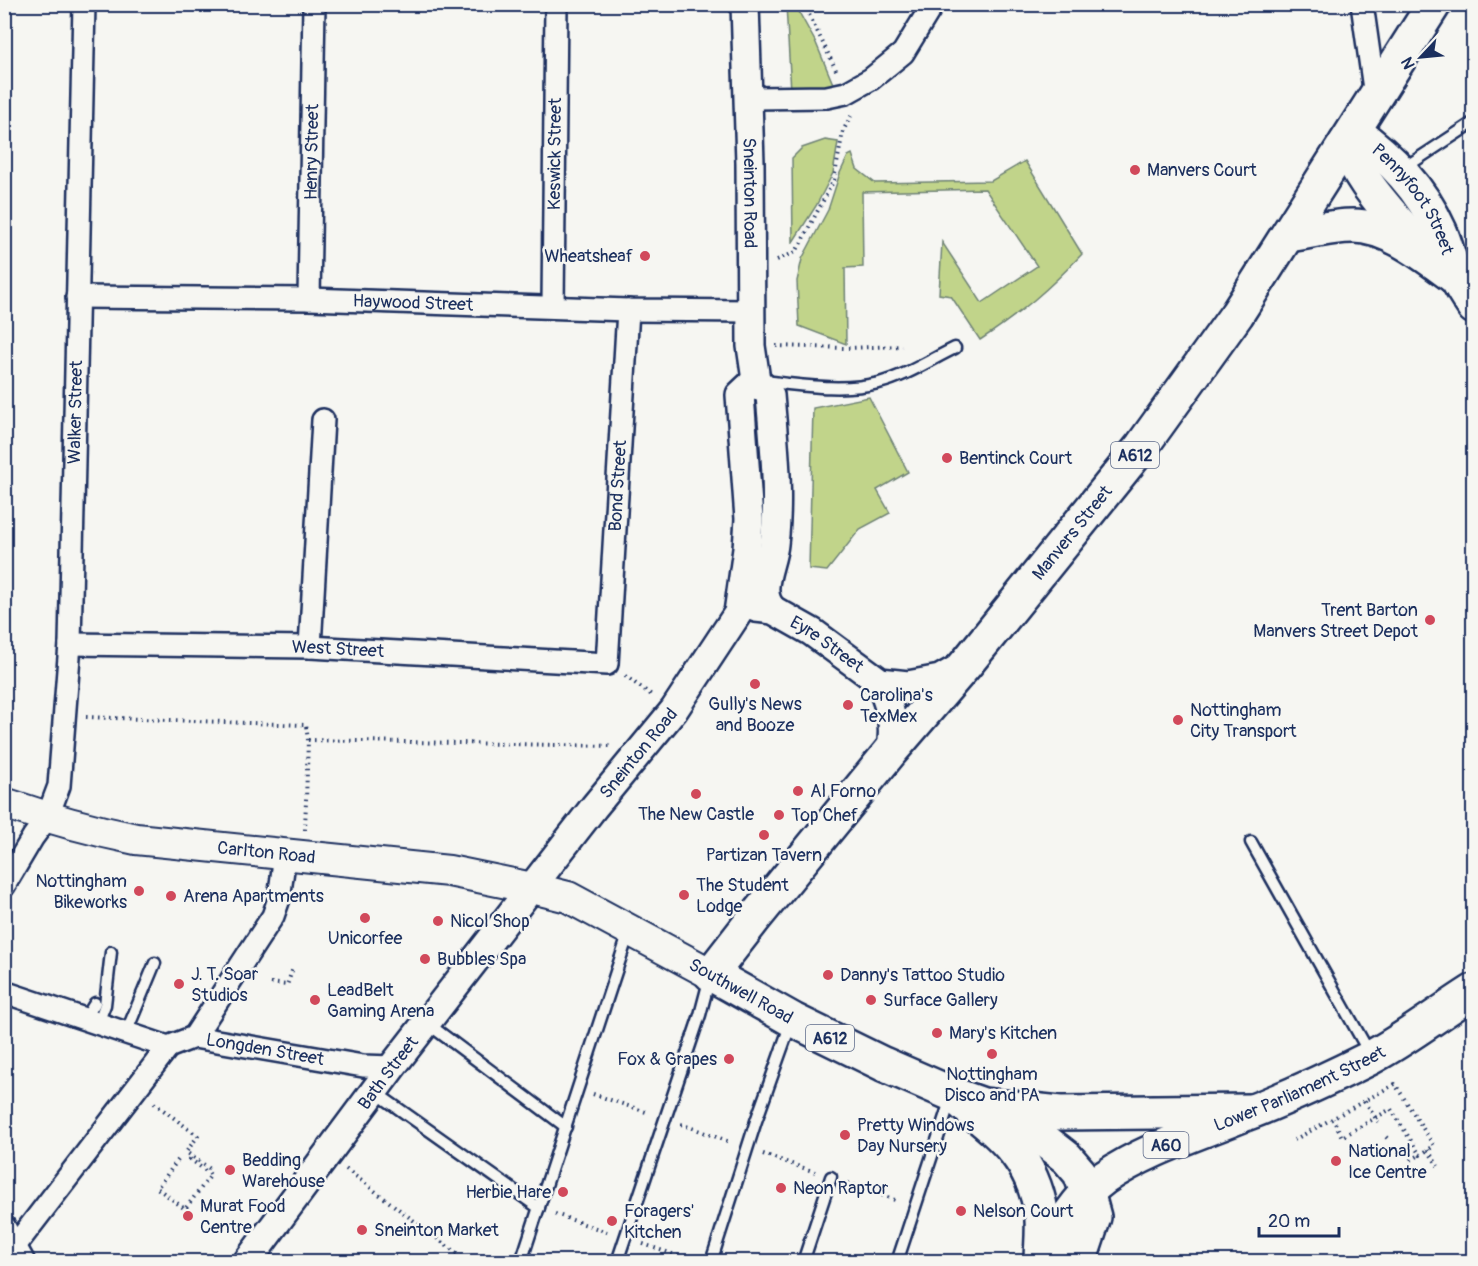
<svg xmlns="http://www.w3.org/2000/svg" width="1478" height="1266" viewBox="0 0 1478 1266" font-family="Pangolin,sans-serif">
<rect width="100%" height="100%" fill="#f6f6f2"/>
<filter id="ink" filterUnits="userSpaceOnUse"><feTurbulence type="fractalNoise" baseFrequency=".0167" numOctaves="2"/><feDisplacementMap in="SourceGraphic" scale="12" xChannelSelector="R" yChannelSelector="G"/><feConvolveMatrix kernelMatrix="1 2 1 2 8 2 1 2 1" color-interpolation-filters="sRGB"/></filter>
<g filter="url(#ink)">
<g fill="#c1d48a" stroke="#6e8274" stroke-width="1.5">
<path d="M786,5H795L816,43L836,91H791Z"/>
<path d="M825,140L838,142L833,173L816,206L793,242L792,158L802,148Z"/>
<path d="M852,154L857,169L875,183L991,181L1025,161L1082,254C1049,289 1021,313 980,340L951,296L939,294L942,242L982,303L1037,266L985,189L862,192L863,267L845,268L846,344L799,326L797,281L802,259L828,210L840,173L848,156Z"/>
<path d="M869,397L908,472L877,490L890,513L860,529L827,571L809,569L813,408Z"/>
</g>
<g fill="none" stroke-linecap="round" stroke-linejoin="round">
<defs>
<g id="service">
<path d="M1404,168L1474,122"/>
<path d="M763,381C801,385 841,392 879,383C906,376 930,360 955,348"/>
<path d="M1251,842L1370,1054"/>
<path d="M85,1019L95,1003"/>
<path d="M98,1023L105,1005L111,952"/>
<path d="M427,1023L566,1127"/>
<path d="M126,1033L155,963"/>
<path d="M375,1092L539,1208"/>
<path d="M4,1261L22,1258"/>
<path d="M521,1262L629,932"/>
<path d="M617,1262L700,1015L710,977"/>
<path d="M711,1262L756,1121L791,1023"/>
<path d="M803,1262L831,1177"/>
<path d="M897,1262L951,1098"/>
</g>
<g id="minor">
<path d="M1362,4L1375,96"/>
<path d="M747,98L827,97L846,93L871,79L903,53L933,4"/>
<path id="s1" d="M77,297L309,299L628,310L751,311"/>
<path id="s2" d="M309,299L314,4"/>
<path id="s3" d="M553,306L556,4"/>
<path id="s4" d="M70,644L310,647L607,664L628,310"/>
<path d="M310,647L323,420"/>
<path id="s5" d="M4,886L33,837L47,818L59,786L70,644L84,4"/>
<path id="s6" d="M4,992L168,1047L194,1037L363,1066L392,1067"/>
<path d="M194,1037L273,916L279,899L285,855"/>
<path d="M4,1226L24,1262"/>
<path d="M15,1246L168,1047"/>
</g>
<g id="tertiary">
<path id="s7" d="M745,4L750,163L751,346L756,380L770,395C774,444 780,495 774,544C772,566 755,592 773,610"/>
<path id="s8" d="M756,608L773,610L812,632L880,682L908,685L940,679L961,667"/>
<path d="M880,682C891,711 895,720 891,751"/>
<path id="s9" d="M247,1262L392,1067L594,807L674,710L738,613L747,549L749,519L740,395L756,380"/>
</g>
<g id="secondary">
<path id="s10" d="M4,803C48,818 91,830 136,839L449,871L532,888L568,897L711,974"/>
</g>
<g id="primary">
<path id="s11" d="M1354,131C1391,158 1421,188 1440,231C1447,247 1450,264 1457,279C1462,289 1468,298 1474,307"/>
<path d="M1346,143C1359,183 1390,211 1416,244"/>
<path d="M1288,235C1309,232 1332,226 1353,226C1390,226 1428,258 1456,278"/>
<path d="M961,1102C1001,1135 1031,1156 1041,1211C1044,1226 1041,1245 1041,1262"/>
<path d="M1003,1108L1067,1158L1080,1173L1088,1195"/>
<path id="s12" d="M1252,1111L1060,1113L983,1105L952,1094L883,1064L793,1020L711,974L753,920L891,751L966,664L1142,446L1237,314L1434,4"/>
</g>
<g id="trunk">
<path id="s13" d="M1043,1262C1054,1234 1080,1195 1104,1178C1146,1149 1199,1133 1245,1114C1287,1098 1330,1078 1370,1058C1406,1039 1439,1013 1474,991"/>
<path d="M1076,1262L1083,1250L1094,1217L1088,1195"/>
</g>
</defs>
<use href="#service" stroke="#1b2f5e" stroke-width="15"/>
<use href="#minor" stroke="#1b2f5e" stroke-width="26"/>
<use href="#tertiary" stroke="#1b2f5e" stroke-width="32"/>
<use href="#secondary" stroke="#1b2f5e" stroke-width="34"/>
<use href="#primary" stroke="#1b2f5e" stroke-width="38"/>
<use href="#trunk" stroke="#1b2f5e" stroke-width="38"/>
<g stroke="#1b2f5e" stroke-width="4" stroke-dasharray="1.5 4.5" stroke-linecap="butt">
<path d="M804,4L837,72"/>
<path d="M777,260L796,252L834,180L843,131L851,116"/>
<path d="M776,346L845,348L902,346"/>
<path d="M625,676L653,696"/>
<path d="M86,717L306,725L308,740L305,830"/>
<path d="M308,740L610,746"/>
<path d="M271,983L287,985L293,968"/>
<path d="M593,1094L649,1113"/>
<path d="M1365,1101L1378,1122"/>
<path d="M154,1103L198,1136L186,1152L213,1171"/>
<path d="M681,1124L730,1142"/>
<path d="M1386,1137L1388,1139"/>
<path d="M1294,1140L1395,1084L1434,1146L1420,1155L1391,1109L1342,1137L1333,1119"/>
<path d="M1428,1150L1438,1166"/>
<path d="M763,1154L815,1172"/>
<path d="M178,1160L157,1188L185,1209L211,1175L190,1159L191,1158"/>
<path d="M1411,1160L1420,1155"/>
<path d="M346,1169L468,1262"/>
<path d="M848,1183L898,1201"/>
<path d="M555,1214L607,1232"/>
<path d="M643,1244L693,1261"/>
</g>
<use href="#service" stroke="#f6f6f2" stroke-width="10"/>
<use href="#minor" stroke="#f6f6f2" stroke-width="21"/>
<use href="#tertiary" stroke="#f6f6f2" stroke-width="27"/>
<use href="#secondary" stroke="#f6f6f2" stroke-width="30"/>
<use href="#primary" stroke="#f6f6f2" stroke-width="33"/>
<use href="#trunk" stroke="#f6f6f2" stroke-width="33"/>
</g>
</g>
<g fill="#d1495b" stroke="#f6f6f2" stroke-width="2">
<circle cx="1135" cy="170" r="6"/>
<circle cx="645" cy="256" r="6"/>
<circle cx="947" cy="458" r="6"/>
<circle cx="1430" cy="620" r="6"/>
<circle cx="755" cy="684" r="6"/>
<circle cx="848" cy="705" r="6"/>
<circle cx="1178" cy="720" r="6"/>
<circle cx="798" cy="791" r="6"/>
<circle cx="696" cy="794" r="6"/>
<circle cx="779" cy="815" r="6"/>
<circle cx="764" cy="835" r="6"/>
<circle cx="139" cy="891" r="6"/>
<circle cx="684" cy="895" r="6"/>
<circle cx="171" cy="896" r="6"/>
<circle cx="365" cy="918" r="6"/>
<circle cx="438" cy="921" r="6"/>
<circle cx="425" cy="959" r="6"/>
<circle cx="828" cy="975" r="6"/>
<circle cx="179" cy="984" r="6"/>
<circle cx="315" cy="1000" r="6"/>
<circle cx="871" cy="1000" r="6"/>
<circle cx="937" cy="1033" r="6"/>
<circle cx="992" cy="1054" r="6"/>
<circle cx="729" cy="1059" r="6"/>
<circle cx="845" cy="1135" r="6"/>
<circle cx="1336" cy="1161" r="6"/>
<circle cx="230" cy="1170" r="6"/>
<circle cx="781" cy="1188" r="6"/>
<circle cx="563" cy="1192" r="6"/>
<circle cx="961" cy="1211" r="6"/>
<circle cx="188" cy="1216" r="6"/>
<circle cx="612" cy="1221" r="6"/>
<circle cx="362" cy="1230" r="6"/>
</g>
<g text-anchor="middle" stroke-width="5" stroke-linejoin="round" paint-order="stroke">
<g fill="#f6f6f2" stroke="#5d6b8a" stroke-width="1.5">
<rect x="1111" y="442" width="48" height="26" rx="4.5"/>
<rect x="806" y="1025" width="48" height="26" rx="4.5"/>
<rect x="1143.5" y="1132" width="45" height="26" rx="4.5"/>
</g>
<g font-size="16" font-weight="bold" fill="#1b2f5e">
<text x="1135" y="461">A612</text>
<text x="830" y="1044">A612</text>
<text x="1166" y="1151">A60</text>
</g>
<g font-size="18" fill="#1b2f5e" stroke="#f6f6f2">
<text dy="6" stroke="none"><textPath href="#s2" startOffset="147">Henry Street</textPath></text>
<text dy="6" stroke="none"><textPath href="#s3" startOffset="152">Keswick Street</textPath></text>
<text dy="6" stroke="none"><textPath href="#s7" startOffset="189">Sneinton Road</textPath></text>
<text dy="6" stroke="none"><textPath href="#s11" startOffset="92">Pennyfoot Street</textPath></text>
<text dy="6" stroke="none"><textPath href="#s1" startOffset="336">Haywood Street</textPath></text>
<text dy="6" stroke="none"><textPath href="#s5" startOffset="489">Walker Street</textPath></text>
<text dy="6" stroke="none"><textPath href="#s4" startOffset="716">Bond Street</textPath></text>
<text dy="6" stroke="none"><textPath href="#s12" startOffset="1142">Manvers Street</textPath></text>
<text dy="6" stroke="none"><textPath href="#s8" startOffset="81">Eyre Street</textPath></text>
<text dy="6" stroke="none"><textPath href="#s4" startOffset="268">West Street</textPath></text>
<text dy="6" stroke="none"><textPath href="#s9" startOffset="642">Sneinton Road</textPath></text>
<text dy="6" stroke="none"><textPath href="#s10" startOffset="268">Carlton Road</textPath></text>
<text transform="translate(741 991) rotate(29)" y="6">Southwell Road</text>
<text dy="6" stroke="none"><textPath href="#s6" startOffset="273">Longden Street</textPath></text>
<text dy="6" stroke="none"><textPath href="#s9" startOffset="236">Bath Street</textPath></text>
<text dy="6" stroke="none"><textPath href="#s13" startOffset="320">Lower Parliament Street</textPath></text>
</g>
<g font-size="18" fill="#1b2f5e" stroke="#f6f6f2" text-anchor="start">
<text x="1147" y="176">Manvers Court</text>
<text x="633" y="262" text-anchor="end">Wheatsheaf</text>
<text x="959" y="464">Bentinck Court</text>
<text x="1418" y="616" text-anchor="end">Trent Barton<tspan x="1418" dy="21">Manvers Street Depot</tspan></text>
<text x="860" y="701">Carolina's<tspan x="860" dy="21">TexMex</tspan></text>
<text x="755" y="710" text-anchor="middle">Gully's News<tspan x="755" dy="21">and Booze</tspan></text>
<text x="1190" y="716">Nottingham<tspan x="1190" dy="21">City Transport</tspan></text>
<text x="810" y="797">Al Forno</text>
<text x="696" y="820" text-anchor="middle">The New Castle</text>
<text x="791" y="821">Top Chef</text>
<text x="764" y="861" text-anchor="middle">Partizan Tavern</text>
<text x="127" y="887" text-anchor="end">Nottingham<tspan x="127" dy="21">Bikeworks</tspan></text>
<text x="696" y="891">The Student<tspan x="696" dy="21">Lodge</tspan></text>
<text x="183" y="902">Arena Apartments</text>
<text x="450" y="927">Nicol Shop</text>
<text x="365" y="944" text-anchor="middle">Unicorfee</text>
<text x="437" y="965">Bubbles Spa</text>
<text x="191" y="980">J. T. Soar<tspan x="191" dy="21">Studios</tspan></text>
<text x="840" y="981">Danny's Tattoo Studio</text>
<text x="327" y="996">LeadBelt<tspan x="327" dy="21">Gaming Arena</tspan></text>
<text x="883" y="1006">Surface Gallery</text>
<text x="949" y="1039">Mary's Kitchen</text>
<text x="717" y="1065" text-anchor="end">Fox &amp; Grapes</text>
<text x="992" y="1080" text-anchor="middle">Nottingham<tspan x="992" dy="21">Disco and PA</tspan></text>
<text x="857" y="1131">Pretty Windows<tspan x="857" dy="21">Day Nursery</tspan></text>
<text x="1348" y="1157">National<tspan x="1348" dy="21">Ice Centre</tspan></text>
<text x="242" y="1166">Bedding<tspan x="242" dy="21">Warehouse</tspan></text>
<text x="793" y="1194">Neon Raptor</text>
<text x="551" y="1198" text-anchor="end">Herbie Hare</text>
<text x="200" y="1212">Murat Food<tspan x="200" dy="21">Centre</tspan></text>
<text x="624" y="1217">Foragers'<tspan x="624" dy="21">Kitchen</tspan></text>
<text x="973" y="1217">Nelson Court</text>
<text x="374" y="1236">Sneinton Market</text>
</g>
</g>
<rect width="1478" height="1266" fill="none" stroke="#f6f6f2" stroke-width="24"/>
<rect x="12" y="12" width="1454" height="1242" fill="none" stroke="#1b2f5e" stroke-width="2" filter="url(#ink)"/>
<g transform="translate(1421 57) rotate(244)" stroke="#f6f6f2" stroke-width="4.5" paint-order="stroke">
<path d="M0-4.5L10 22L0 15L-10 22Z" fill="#1b2f5e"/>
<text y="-9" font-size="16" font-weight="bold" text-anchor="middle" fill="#1b2f5e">N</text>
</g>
<path d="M1259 1227v9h80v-9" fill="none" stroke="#1b2f5e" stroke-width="3"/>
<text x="1268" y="1227" font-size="18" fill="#1b2f5e" stroke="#f6f6f2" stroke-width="4.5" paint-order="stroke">20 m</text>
</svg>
